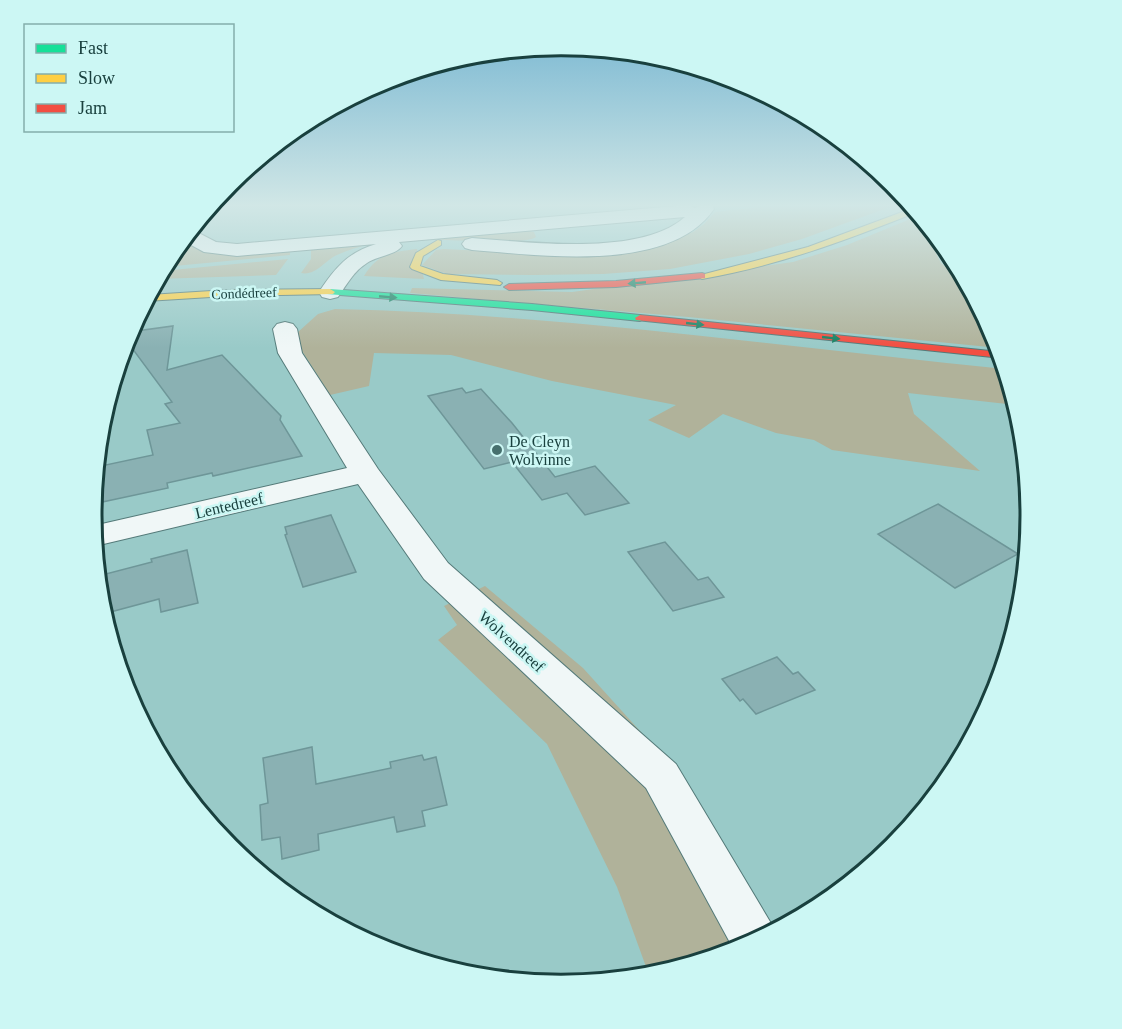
<svg xmlns="http://www.w3.org/2000/svg" width="1122" height="1029" viewBox="0 0 1122 1029" font-family="'Times New Roman',serif">
<rect width="100%" height="100%" fill="#99cac8"/>
<g fill="#b0b29a">
<path d="M788,204H898L802,239L749,254L670,269L603,274L533,275L447,274L422,265L436,250L444,249L548,254L663,243L693,232L704,224L715,212Z"/>
<path d="M920,215L933,231L931,243L941,263L970,288L995,335L999,348L688,317L410,293L412,288L572,292L793,262L847,245Z"/>
<path d="M518,229L534,232L536,237C525,246 431,238 409,239C384,241 359,245 337,255C324,261 316,276 301,273L311,259V249L315,247Z"/>
<path d="M184,237L214,254L290,250V255L164,267Z"/>
<path d="M417,249L424,279L364,276C378,253 393,252 417,249Z"/>
<path d="M288,259L276,275L157,279L162,271Z"/>
<path d="M335,309C559,314 782,347 1005,369L1016,405L908,393L914,414L980,471L832,450L814,440L776,433L723,414L689,438L648,420L676,405L552,381L451,355L374,353L369,386L330,395L302,351L298,332L318,314Z"/>
<path d="M485,586L583,668L668,762L771,932L740,948L649,975L617,887L547,744L438,640L457,625L444,606Z"/>
</g>
<g fill="#8ab1b3" stroke="#6e9698" stroke-width="1.5">
<path d="M173,326L167,370L222,355L281,416L280,420L302,456L213,476L212,473L167,483L168,488L93,504L96,467L153,455L147,430L180,423L165,404L172,402L126,340L129,332Z"/>
<path d="M462,388L466,393L481,389L512,423L555,477L595,466L629,503L585,515L567,493L542,500L512,462L484,469L428,396Z"/>
<path d="M938,504L1018,554L955,588L878,534Z"/>
<path d="M331,515L356,572L303,587L285,535L287,534L285,527Z"/>
<path d="M665,542L698,580L708,577L724,597L673,611L628,552Z"/>
<path d="M187,550L198,603L161,612L159,599L103,614L98,576L152,562L151,559Z"/>
<path d="M777,657L793,674L798,672L815,690L756,714L743,699L740,701L722,679Z"/>
<path d="M312,747L316,784L391,768L390,762L422,755L424,760L436,757L447,805L422,811L425,826L397,832L394,817L318,834L319,850L282,859L280,837L262,840L260,805L268,803L263,758Z"/>
</g>
<g fill="none" stroke-linecap="round" stroke-linejoin="round">
<defs>
<g id="street">
<path d="M703,204L712,205L714,209C670,274 540,255 472,250L465,248L462,244L465,240L472,238C529,242 640,257 685,217L399,242L402,246C396,255 377,256 367,263C354,271 347,284 338,297L330,299L322,297L319,292C334,269 348,252 376,244L237,256L204,252L182,240L191,229L216,242L237,244L688,205L695,208Z"/>
<path d="M285,322L293,324L297,329L302,353L378,469L448,563L676,764L775,930L734,950L646,788L424,579L358,484L95,546L93,526L347,468L278,353L273,329L277,324Z"/>
</g>
<path id="fast" d="M330,289L532,304L640,315L645,318L640,321L532,310L327,294L325,292Z"/>
<g id="slow">
<path d="M913,208L917,212C847,240 777,266 702,279L697,276L808,247Z"/>
<path d="M438,240L441,241V245L423,256L420,266L443,274L497,280L502,283L500,285L441,280L412,269L410,267L416,253Z"/>
<path d="M330,289L335,292L333,294L227,296L146,301L149,295L227,290Z"/>
</g>
<g id="jam">
<path d="M702,273L705,274V278L616,287L509,290L504,287L509,284L616,281Z"/>
<path d="M640,315L1000,352L1002,358L636,320L635,318Z"/>
</g>
</defs>
<use href="#street" stroke="#547a79" stroke-width="2"/>
<use href="#fast" stroke="#547a79" stroke-width="2"/>
<use href="#slow" stroke="#547a79" stroke-width="2"/>
<use href="#jam" stroke="#547a79" stroke-width="2"/>
<use href="#street" fill="#f0f7f7" fill-rule="evenodd"/>
<use href="#fast" fill="#16e098" fill-rule="evenodd"/>
<use href="#slow" fill="#ffcf43" fill-rule="evenodd"/>
<use href="#jam" fill="#f24e42" fill-rule="evenodd"/>
</g>
<defs><path id="oneway-solid" d="M-6-.8H1V-3.2L6.5 0L1 3.2V.8H-6Z" transform="scale(1.5)"/></defs>
<g fill="#188062">
<use href="#oneway-solid" transform="translate(637 283) rotate(175)"/>
<use href="#oneway-solid" transform="translate(388 297) rotate(5)"/>
<use href="#oneway-solid" transform="translate(695 324) rotate(6)"/>
<use href="#oneway-solid" transform="translate(831 338) rotate(6)"/>
</g>
<linearGradient id="sky" x2="0" y2="1"><stop stop-color="#6db1cf"/><stop offset="0.59" stop-color="#d1e7e6"/><stop offset="1" stop-color="#d1e7e6" stop-opacity="0"/></linearGradient>
<rect width="1122" height="348" fill="url(#sky)"/>
<circle fill="#46706e" stroke="#ccf7f4" stroke-width="2" cx="497" cy="450" r="6"/>
<g text-anchor="middle" stroke-width="5" stroke-linejoin="round" paint-order="stroke">
<g font-size="14" fill="#19403e" stroke="#ccf7f4">
<text transform="translate(244 293) rotate(-2)" y="5">Condédreef</text>
</g>
<g font-size="16" fill="#19403e" stroke="#ccf7f4" text-anchor="start">
<text x="509" y="447">De Cleyn<tspan x="509" dy="18">Wolvinne</tspan></text>
</g>
<g font-size="16" fill="#19403e" stroke="#ccf7f4">
<text transform="translate(229 505) rotate(-13)" y="6">Lentedreef</text>
<text transform="translate(512 641) rotate(42)" y="6">Wolvendreef</text>
</g>
</g>
<path d="M0 0H1122V1029H0ZM102 515a459 459 0 1 1 918 0a459 459 0 1 1-918 0Z" fill="#ccf7f4" fill-rule="evenodd"/>
<path fill="none" stroke="#19403e" stroke-width="3" d="M102 515a459 459 0 1 1 918 0a459 459 0 1 1-918 0Z"/>
<rect x="24" y="24" width="210" height="108" fill="#ccf7f4" stroke="#84aeab" stroke-width="1.5"/>
<rect x="36" y="44" width="30" height="9" fill="#16e098" stroke="#84aeab" stroke-width="1.5"/>
<text x="78" y="54" font-size="18" fill="#19403e">Fast</text>
<rect x="36" y="74" width="30" height="9" fill="#ffcf43" stroke="#84aeab" stroke-width="1.5"/>
<text x="78" y="84" font-size="18" fill="#19403e">Slow</text>
<rect x="36" y="104" width="30" height="9" fill="#f24e42" stroke="#84aeab" stroke-width="1.5"/>
<text x="78" y="114" font-size="18" fill="#19403e">Jam</text>
</svg>
